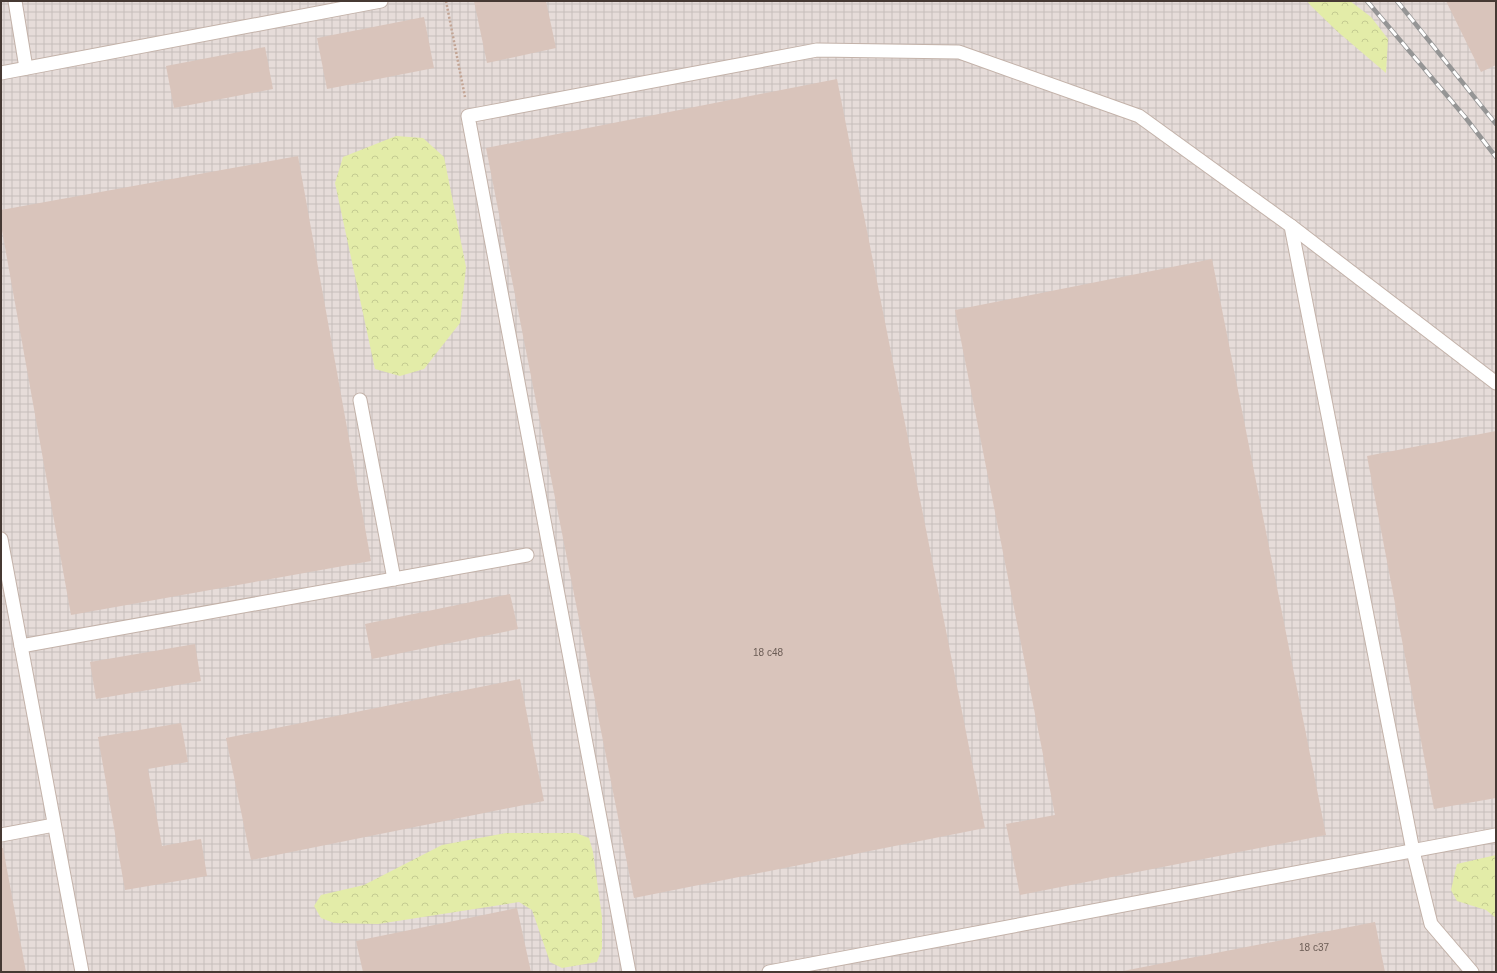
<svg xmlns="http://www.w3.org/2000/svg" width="1497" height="973" viewBox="0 0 1497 973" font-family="Arial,sans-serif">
<defs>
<pattern id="industrial-grid" width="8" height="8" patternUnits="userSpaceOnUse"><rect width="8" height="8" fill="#e6dcd9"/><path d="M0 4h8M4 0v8" fill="none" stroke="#c7bebb"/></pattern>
<pattern id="forest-crowns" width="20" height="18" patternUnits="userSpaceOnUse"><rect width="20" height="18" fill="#e3eca8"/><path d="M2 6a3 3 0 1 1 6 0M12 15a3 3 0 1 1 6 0" fill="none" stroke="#c4cb91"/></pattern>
</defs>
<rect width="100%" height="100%" fill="#f4eae4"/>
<rect fill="url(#industrial-grid)" x="1" y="1" width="1495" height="971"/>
<g fill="url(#forest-crowns)">
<path d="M1307,1H1350L1371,17L1388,39L1386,73L1338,32L1311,6Z"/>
<path d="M396,136L423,138L444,157L466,267L460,323L424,369L400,376L375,369L335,183L343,157Z"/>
<path d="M506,833H576L589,838L593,852L602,917V948L597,962L562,968L550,962L532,910L519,902L378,924L334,923L321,918L314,906L321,895L364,885L442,845Z"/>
<path d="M1496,855V918L1486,910L1457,901L1451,890L1457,864Z"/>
</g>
<g fill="#d9c4bb">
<path d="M474,1H546L556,48L487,63Z"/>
<path d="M1446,1H1496V65L1481,72Z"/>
<path d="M424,17L434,68L327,89L317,38Z"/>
<path d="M265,47L273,89L174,108L166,66Z"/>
<path d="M837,79L985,828L634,898L486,148Z"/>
<path d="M298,156L371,561L71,615L1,225V210Z"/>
<path d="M1212,259L1326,835L1020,895L1006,824L1055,815L955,310Z"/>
<path d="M1496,431V798L1434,809L1367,456Z"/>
<path d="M510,594L518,629L372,659L365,624Z"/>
<path d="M195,644L201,681L96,699L90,662Z"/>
<path d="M520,679L544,801L251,860L226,738Z"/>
<path d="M181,723L188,762L148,769L162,846L201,839L207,876L125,890L98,737Z"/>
<path d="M1,848H3L26,972H1Z"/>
<path d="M517,908L531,972H363L356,941Z"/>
<path d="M1375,922L1385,972H1123V971Z"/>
</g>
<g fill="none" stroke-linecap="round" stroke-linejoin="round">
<defs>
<g id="lane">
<path d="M15,1L26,68"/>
<path d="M1,73L381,1"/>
<path d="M1291,226L1496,383"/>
<path d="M360,400L394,579"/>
<path d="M1,539L82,972"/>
<path d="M21,646L527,555"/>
<path d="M1,835L54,825"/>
<path d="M629,972L468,116L817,50L959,52L1139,116L1291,226L1413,851L1431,924L1472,972"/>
<path d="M769,972L1496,835"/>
</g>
</defs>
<use href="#lane" stroke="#c3b2a9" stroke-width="15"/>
<path stroke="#c3a595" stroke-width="2.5" stroke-dasharray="2 2" stroke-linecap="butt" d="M446,1L465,97"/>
<use href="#lane" stroke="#fff" stroke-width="13"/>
<defs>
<g id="rail">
<path d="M1367,1L1465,117L1496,157"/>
<path d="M1397,1L1496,124"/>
</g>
</defs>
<use href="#rail" stroke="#959595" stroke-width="4.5"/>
<use href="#rail" stroke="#fff" stroke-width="3" stroke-dasharray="9" stroke-linecap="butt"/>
</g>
<g text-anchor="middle" stroke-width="4" stroke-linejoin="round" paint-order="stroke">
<g font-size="10" fill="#6b5c55">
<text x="768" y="656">18 с48</text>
<text x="1314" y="951">18 с37</text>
</g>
</g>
<rect width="1497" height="973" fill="none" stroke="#463933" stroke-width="4"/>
</svg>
